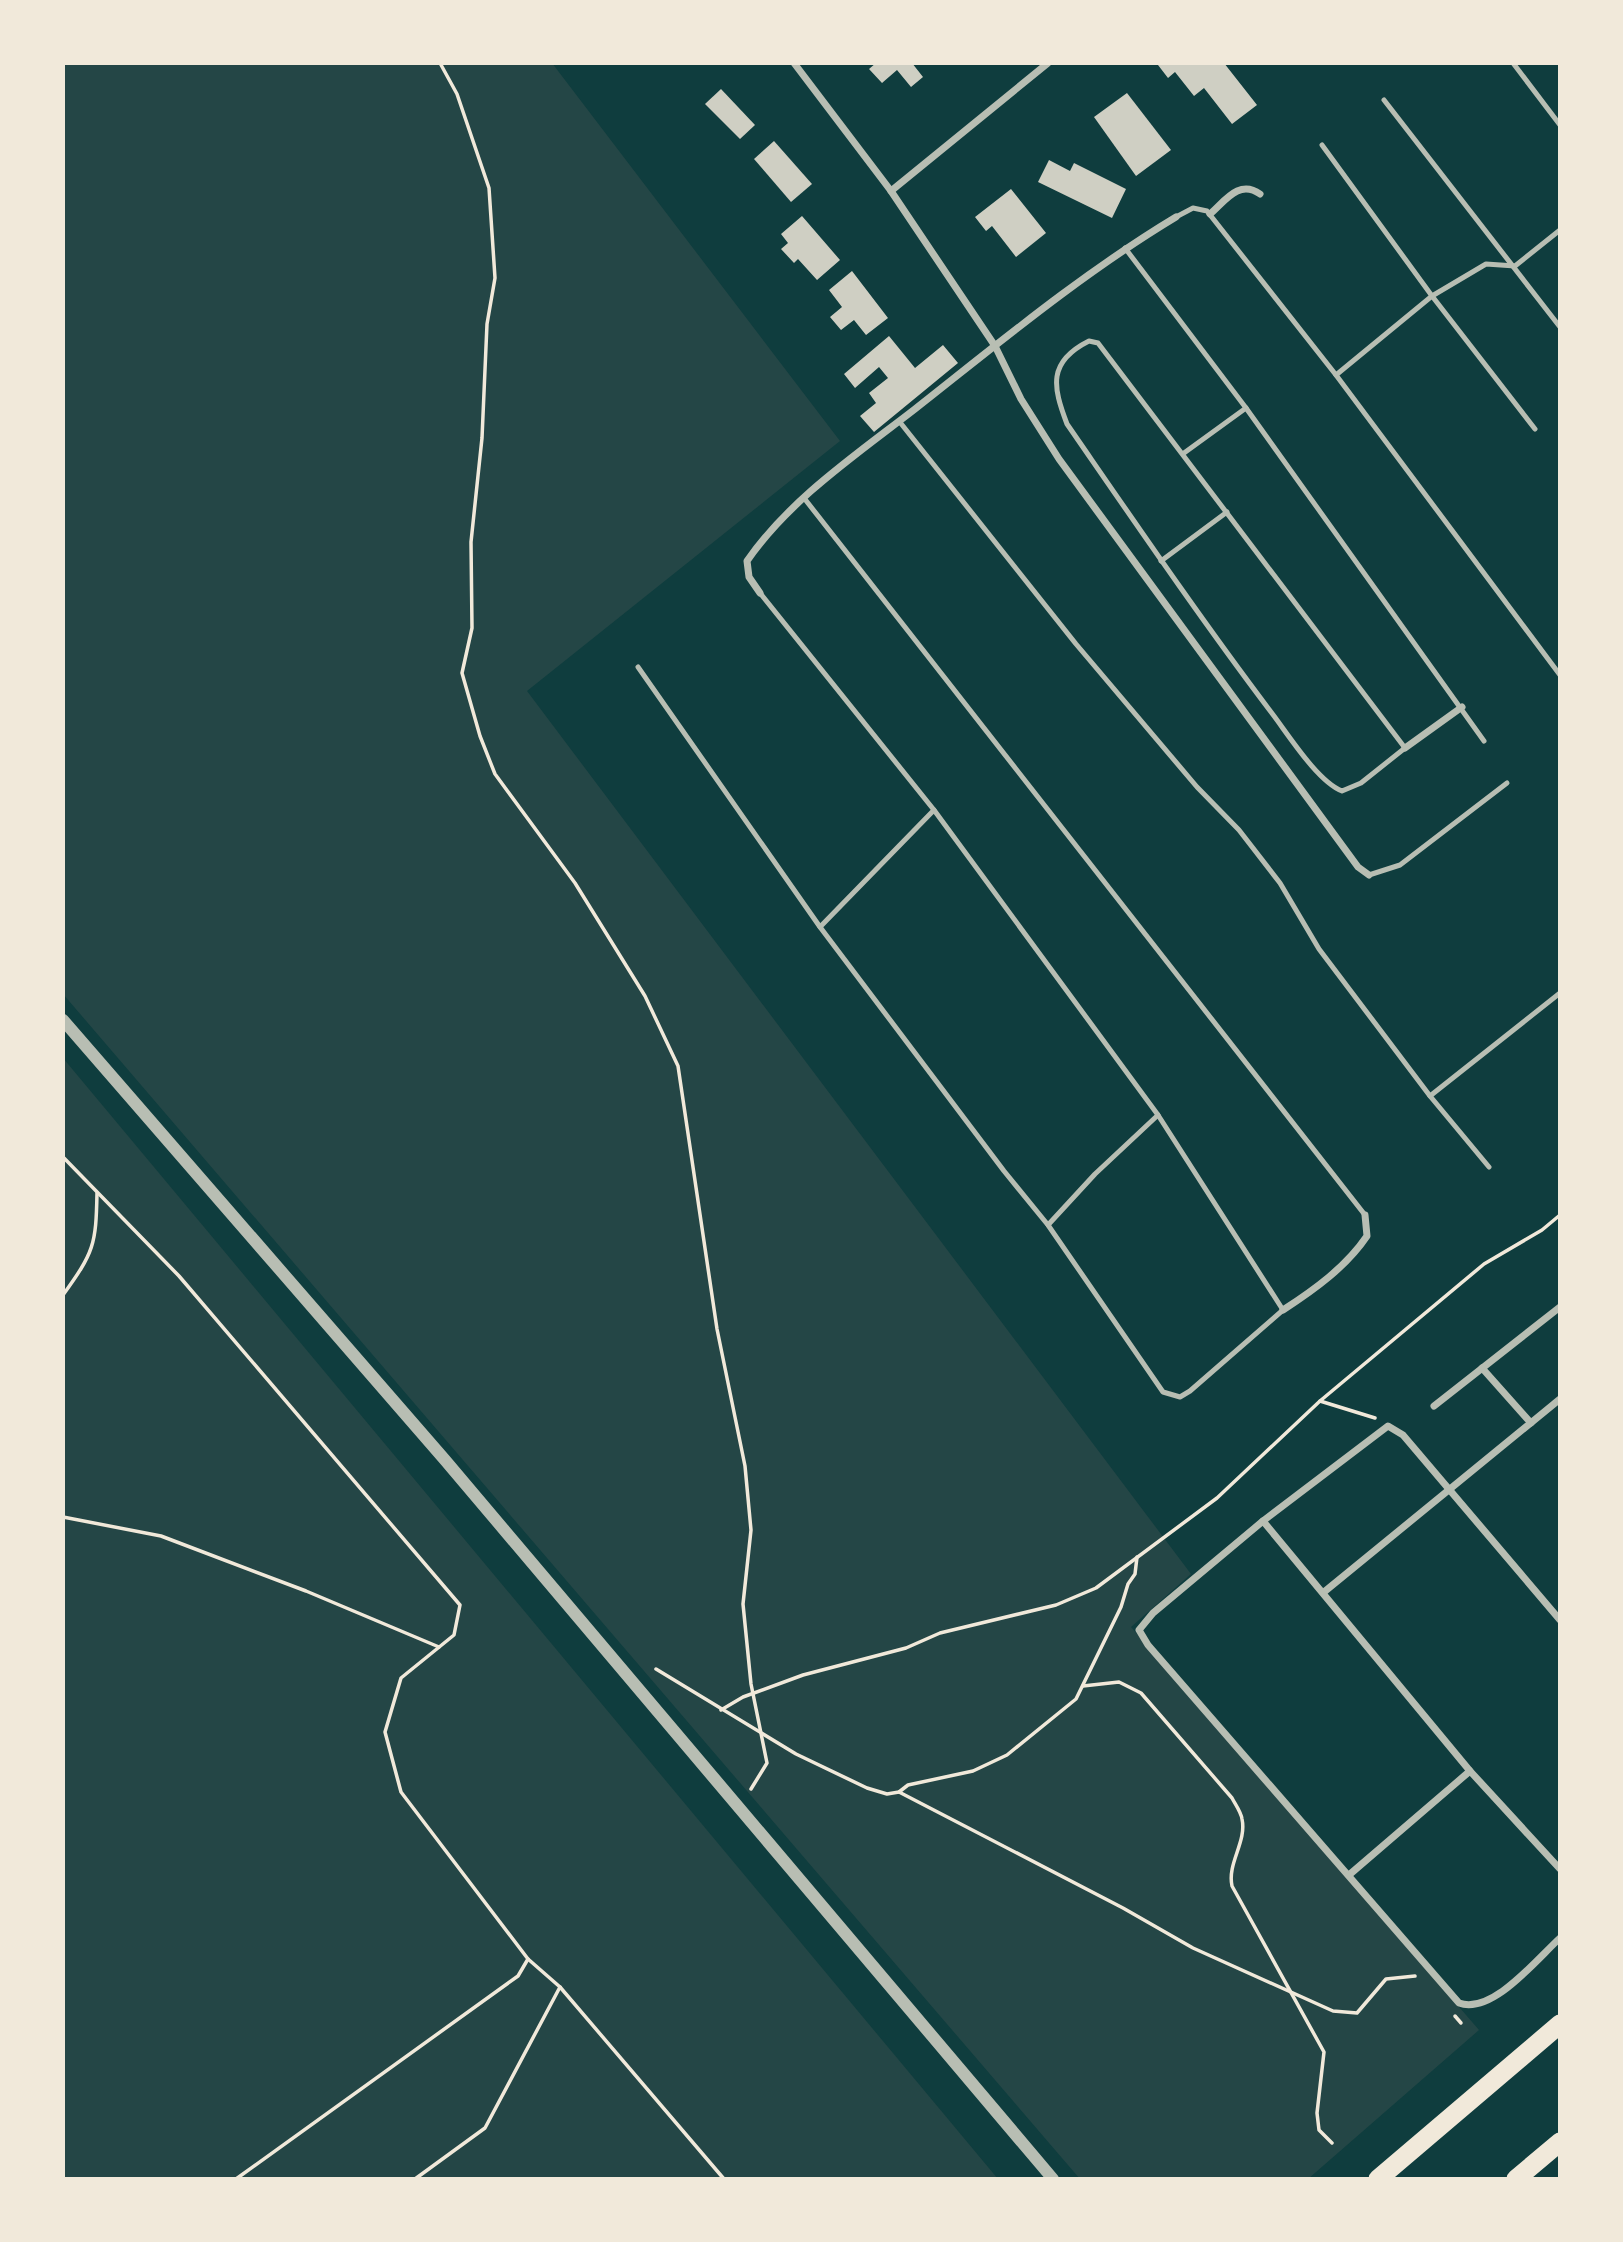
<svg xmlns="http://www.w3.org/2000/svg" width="1623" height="2242" viewBox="0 0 1623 2242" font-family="'IBM Plex Sans',sans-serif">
<rect width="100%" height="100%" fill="#0f3d3e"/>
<g fill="#244646">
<path d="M63,63H552L840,441L527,691L1191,1574L1131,1627L1479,2030L1308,2179H1080L63,994Z"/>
<path d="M63,1058L998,2179H63Z"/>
</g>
<g fill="#cfcfc3">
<path d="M876,63H912L923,77L911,87L897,70L882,83L869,69Z"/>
<path d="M1160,63H1224L1257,105L1232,124L1204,88L1194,96L1175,72L1168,78L1158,65Z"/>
<path d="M721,89L755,125L740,139L705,104Z"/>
<path d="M1127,93L1171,150L1136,176L1094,117Z"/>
<path d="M774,141L812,184L791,202L754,159Z"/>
<path d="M1049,160L1070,171L1074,163L1126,189L1112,218L1038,182Z"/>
<path d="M1011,189L1046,233L1016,257L992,226L986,231L975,217Z"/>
<path d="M802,216L840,260L817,280L798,259L794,263L781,249L788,243L781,234Z"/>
<path d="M852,271L888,318L866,335L854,320L841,330L830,317L842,307L829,290Z"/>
<path d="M889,336L915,368L943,345L958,363L874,432L860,416L876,403L869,393L888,378L879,367L855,388L844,374Z"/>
</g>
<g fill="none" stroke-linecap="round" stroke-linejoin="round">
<g stroke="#f1e9da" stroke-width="3.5">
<path d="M440,63L457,94L489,188L495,278L487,324L482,438L471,542L472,628L462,673L480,736L495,774L575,883L645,996L678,1066L717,1329L745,1466L751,1530L743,1604L751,1684L767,1763L751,1789"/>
<path d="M63,1157L179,1276L460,1605L454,1635L401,1678L385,1732L401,1792L528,1959L560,1987L724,2179"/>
<path d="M63,1295C94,1252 96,1245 97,1193"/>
<path d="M1375,1418L1320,1401L1484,1264L1542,1230L1560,1215"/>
<path d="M63,1517L161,1536L306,1591L439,1647"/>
<path d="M656,1669L796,1754L867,1788L887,1794L899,1792L908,1785L973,1771L1007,1755L1076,1699L1121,1607L1128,1584L1135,1574L1137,1557"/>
<path d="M1083,1686L1119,1682L1141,1693L1232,1798C1235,1804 1241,1812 1242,1819C1247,1842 1227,1863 1232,1886L1324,2052L1317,2113L1319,2130L1332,2143"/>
<path d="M721,1710L743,1697L803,1675L906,1648L940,1633L1056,1605L1096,1588L1217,1498L1320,1401"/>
<path d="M899,1792L1123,1908L1193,1948L1333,2011L1357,2013L1386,1979L1415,1976"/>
<path d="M1455,2016L1461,2023"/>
<path d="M236,2179L518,1976L528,1959"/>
<path d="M415,2179L485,2128L560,1987"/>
</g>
<g stroke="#b8beb3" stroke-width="5">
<path d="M1513,63L1560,125"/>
<path d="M1384,100L1560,327"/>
<path d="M1322,145L1432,296L1535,429"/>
<path d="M1176,217L1193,208L1207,211L1336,375L1560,675"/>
<path d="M1125,248L1246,408L1484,741"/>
<path d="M1089,341L1098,343L1405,748L1361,783L1342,791C1317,781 1288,734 1271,712C1200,618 1134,521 1067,424C1053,387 1047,362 1089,341Z"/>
<path d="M1336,375L1432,296L1486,264L1515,266L1560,230"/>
<path d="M899,421L1076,644L1197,787L1239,830L1280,883L1319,949L1430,1096L1489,1167"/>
<path d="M1184,453L1246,408"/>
<path d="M804,498L1365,1215"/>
<path d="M1161,561L1227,512"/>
<path d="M638,667L820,927L1004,1171L1048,1225L1163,1392L1180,1397L1190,1391L1283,1310L1158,1115L934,810L760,593"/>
<path d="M1369,875L1400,865L1507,783"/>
<path d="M820,927L934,810"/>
<path d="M1430,1096L1560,993"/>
<path d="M1048,1225L1095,1174L1158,1115"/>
</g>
<g stroke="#b8beb3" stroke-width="7">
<path d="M794,63L891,191L995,346L1021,399L1059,459L1358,867L1369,875"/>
<path d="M891,191L1048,63"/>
<path d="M1210,214C1225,201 1239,179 1260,194"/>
<path d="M760,593L749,577L747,561C789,500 857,454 915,409C1000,342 1083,273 1176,217"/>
<path d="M1405,748L1462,707"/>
<path d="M1283,1310C1314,1290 1346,1267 1367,1236L1365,1215"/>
<path d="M1482,1368L1531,1423"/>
<path d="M1434,1406L1560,1307"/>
<path d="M1263,1521L1470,1771L1560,1869"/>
<path d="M1324,1592L1560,1399"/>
<path d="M1560,1620L1403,1435L1388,1426L1263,1521L1153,1613L1139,1630L1148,1645L1459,2003C1492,2015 1536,1960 1560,1938"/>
<path d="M1349,1875L1470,1771"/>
</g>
<path stroke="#b8beb3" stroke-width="12" d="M63,1020L445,1460L1053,2179"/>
<g stroke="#f1e9da" stroke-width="19">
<path d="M1378,2179L1560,2024"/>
<path d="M1516,2179L1560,2142"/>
</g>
</g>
<rect width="1623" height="2242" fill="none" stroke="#f1e9da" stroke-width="130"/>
</svg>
